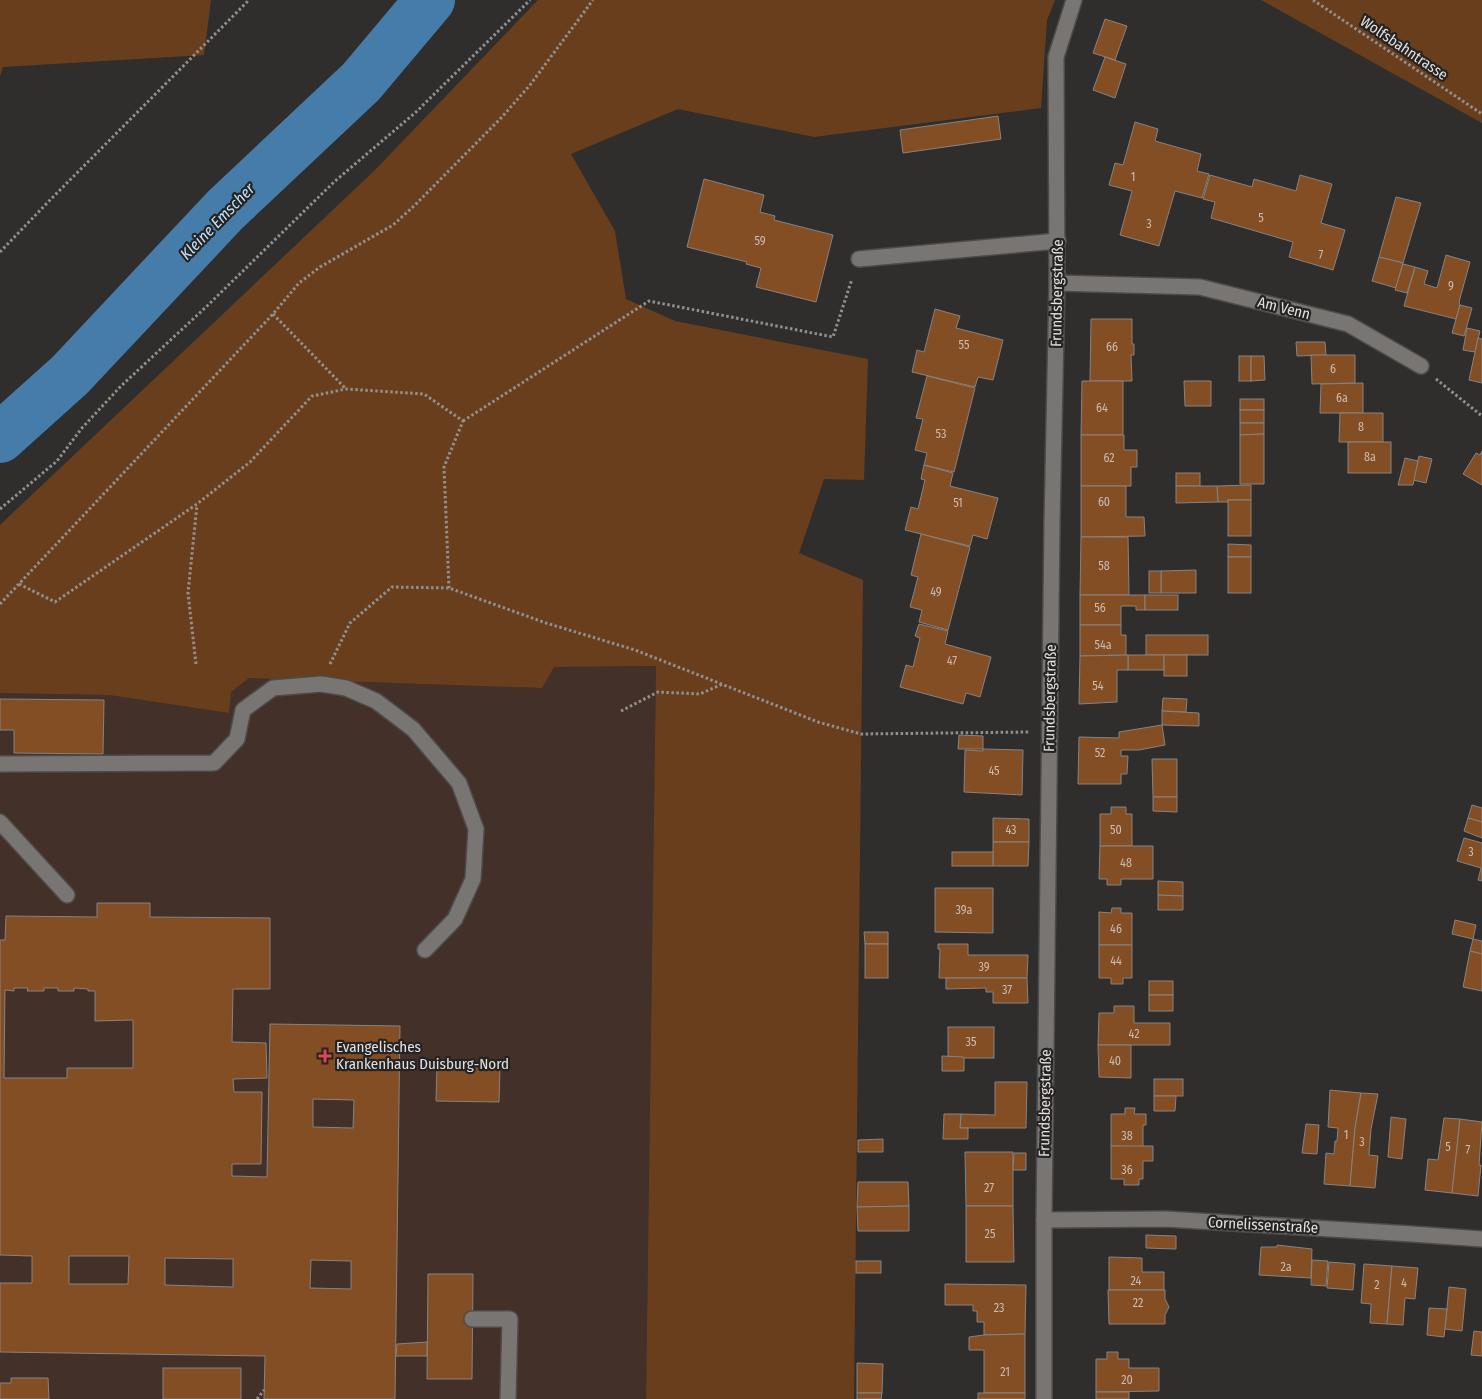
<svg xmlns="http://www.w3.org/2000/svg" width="1482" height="1399" viewBox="0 0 1482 1399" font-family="'Fira Sans Condensed',sans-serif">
<rect width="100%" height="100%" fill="#302e2c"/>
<path fill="#433129" d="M656,666L646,1399H0V693L109,695L229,713L231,692L249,678L541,688L554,667Z"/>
<g fill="#693e1d">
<path d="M0,0H211L204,55L3,67L0,76Z"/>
<path d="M538,0H1055L1047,20L1041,108L814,137L678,109L571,154L615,231L626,299L675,321L868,359L864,480L824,479L799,553L863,580L854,1399H646L656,666L554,667L542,688L249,678L231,692L229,713L109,695L0,693V525L374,171Z"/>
<path d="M1261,0H1482V123Z"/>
</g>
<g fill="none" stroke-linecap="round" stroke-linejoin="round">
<path stroke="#467ca9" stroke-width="50" d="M0,438L70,375L225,210L361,82L430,0"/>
</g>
<g fill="#844e24" stroke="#868380" fill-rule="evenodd">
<path d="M1105,19L1127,26L1115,60L1093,53Z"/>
<path d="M1105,57L1126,64L1115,98L1093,90Z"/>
<path d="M998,116L1001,139L903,153L900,130Z"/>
<path d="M1135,122L1158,129L1155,141L1201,154L1197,171L1209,174L1202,198L1175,191L1159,246L1120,235L1132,191L1109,185L1115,163L1123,165Z"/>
<path d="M1210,175L1252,187L1254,179L1296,191L1300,175L1332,184L1321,223L1345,230L1333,270L1289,257L1293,242L1211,218L1215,202L1203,199Z"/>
<path d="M704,179L764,195L760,212L775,216L774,220L833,235L816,302L756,287L761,268L746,264L747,262L687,247Z"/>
<path d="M1396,197L1421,203L1403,263L1379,257Z"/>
<path d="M1446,255L1470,262L1459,302L1460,305L1456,319L1404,306L1415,267L1428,271L1424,284L1437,288Z"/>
<path d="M1379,257L1403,263L1396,288L1372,281Z"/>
<path d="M1403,264L1415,267L1407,293L1395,290Z"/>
<path d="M1460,305L1472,308L1464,336L1452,333Z"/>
<path d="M935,309L960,316L956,328L1003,340L993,380L978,377L975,387L912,372L917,350L924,352Z"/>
<path d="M1091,319H1132V344H1134V355H1131L1132,381H1090Z"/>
<path d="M1467,328L1480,331L1475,352L1463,350Z"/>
<path d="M1478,338L1482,339V383L1469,380Z"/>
<path d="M1296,342H1325L1326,355L1297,356Z"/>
<path d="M1311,355H1355V383L1312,384Z"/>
<rect x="1239" y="356" width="12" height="25"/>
<path d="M1251,356H1264L1265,380L1251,381Z"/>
<path d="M927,376L975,388L954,472L924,465L927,453L915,450L923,419L916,418Z"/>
<path d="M1082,381H1123V435H1081Z"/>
<path d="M1184,381H1211V406H1185Z"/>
<path d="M1363,383V413H1320L1321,384Z"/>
<rect x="1240" y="399" width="24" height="11"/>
<rect x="1240" y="410" width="24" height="13"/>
<path d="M1340,413H1383V442H1339Z"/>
<path d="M1240,423H1264V434L1240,435Z"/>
<path d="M1264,434V484H1240V435Z"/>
<path d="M1081,435H1124V450H1137V467H1131V486H1081Z"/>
<rect x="1348" y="442" width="43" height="31"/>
<path d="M1482,451V485L1463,474L1476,453L1480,455Z"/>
<path d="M1419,456L1432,459L1426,483L1413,480Z"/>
<path d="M1405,458L1418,461L1413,485H1398Z"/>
<path d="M924,465L953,473L950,486L998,498L987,539L973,535L970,546L905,530L911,507L918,509L925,480L921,479Z"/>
<rect x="1176" y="473" width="24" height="13"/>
<path d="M1251,485V500H1228V502H1218L1217,486Z"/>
<path d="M1081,486H1126V517H1144L1145,536L1081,537Z"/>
<path d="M1176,486H1217L1218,502L1176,503Z"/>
<rect x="1228" y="500" width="23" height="36"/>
<path d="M921,534L970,547L948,630L919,622L922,610L910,607L918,577L911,575Z"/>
<path d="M1081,537H1128L1129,595H1080Z"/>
<path d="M1228,544L1251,545V557H1228Z"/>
<rect x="1228" y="557" width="23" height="36"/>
<path d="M1196,570V593H1161V571Z"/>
<rect x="1149" y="571" width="12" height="22"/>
<path d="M1080,595H1145V610H1136V606H1121V625H1080Z"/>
<rect x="1145" y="595" width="33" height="15"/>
<path d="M919,624L948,631L945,644L991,657L980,697L966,693L963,704L900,687L906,665L913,667L920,638L915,636Z"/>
<path d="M1080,625H1121V635H1126V655L1080,656Z"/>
<rect x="1146" y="635" width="62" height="20"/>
<rect x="1128" y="655" width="36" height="15"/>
<path d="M1128,655V670H1117V702L1079,704L1080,656Z"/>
<rect x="1164" y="655" width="23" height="21"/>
<path d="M1163,698L1187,699L1186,712L1162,711Z"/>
<path d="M0,699L104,700L103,754L14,753V730H0Z"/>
<path d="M1162,711L1199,713V726L1162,725Z"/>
<path d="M1162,725L1165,745L1139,750H1121V756H1128L1127,774H1121V784H1078L1079,737L1119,738V732Z"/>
<path d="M959,735L983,736V749H958Z"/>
<path d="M983,749L1023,750L1022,795L964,792L965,750L983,751Z"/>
<path d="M1152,759H1177V797H1153Z"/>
<path d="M1153,797H1177V812L1153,811Z"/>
<path d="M1472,805L1482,808V822L1468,818Z"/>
<path d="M1111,807H1126V814H1132V846H1100V814H1111Z"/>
<path d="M993,818L1029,819V842H993Z"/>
<path d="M1468,818L1482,822V838L1464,831Z"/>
<path d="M1464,838L1482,843V881L1478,880L1481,868L1457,861Z"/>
<path d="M993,842H1029L1028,866H993Z"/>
<path d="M1100,846H1153V879H1121V885H1107V879H1099Z"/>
<rect x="952" y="852" width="41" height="14"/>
<path d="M1158,881L1183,882V896L1158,895Z"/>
<path d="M935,888H993V933L935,932Z"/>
<path d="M1158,895L1183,896V910H1158Z"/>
<path d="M97,903H150V917L270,918V989H233L232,1042L266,1043L267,1078L233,1079L234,1092H262L261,1164H232V1176L267,1177L270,1024L400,1026L395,1399H264L265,1356L0,1352V1283H32V1256L0,1255V940H5L6,916L97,917ZM14,988H28L27,991H44V988H58V991H74V988L88,989V991H95V1021L133,1020V1068H67V1078H4L5,990L14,991ZM313,1099L354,1100L353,1128L313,1127ZM69,1256H129L128,1284H69ZM165,1258L233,1259V1287L165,1285ZM311,1260L351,1261V1289L310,1288Z"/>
<path d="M1112,908H1121V913H1132V945H1099V912L1111,913Z"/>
<path d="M1455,920L1476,925L1473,939L1452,934Z"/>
<path d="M864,932H888V944H865Z"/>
<path d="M1473,939L1482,941V954L1470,951Z"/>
<rect x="865" y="944" width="23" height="34"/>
<path d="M938,944H968V955H1028L1027,978H939L940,949H938Z"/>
<path d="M1099,945H1132V978H1123V984H1111V978H1099Z"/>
<path d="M1470,951L1482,954V991L1463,987Z"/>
<path d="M946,978H1027L1028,1003H993V992H986V988L946,989Z"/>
<rect x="1149" y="981" width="24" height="14"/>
<rect x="1149" y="995" width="24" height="16"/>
<path d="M1114,1006H1134V1023H1170V1045H1098L1099,1013H1114Z"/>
<rect x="948" y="1027" width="46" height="31"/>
<path d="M1098,1045H1131V1078L1099,1077Z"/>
<path d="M942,1056L964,1057V1071H942Z"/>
<path d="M437,1066L500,1067L499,1102L436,1101Z"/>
<rect x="1154" y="1079" width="29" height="17"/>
<path d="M995,1082H1027L1026,1128H960L961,1114L995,1115Z"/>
<path d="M1330,1090L1361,1093L1355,1128L1350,1186L1324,1184L1326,1153L1334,1154L1335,1141H1337L1338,1128L1328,1127Z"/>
<path d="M1361,1093L1378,1094L1371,1129L1369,1155L1378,1156L1375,1188L1350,1186L1355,1128Z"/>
<path d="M1154,1096H1176L1175,1111H1154Z"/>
<path d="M1125,1108H1135L1134,1114H1146V1125H1143V1147L1111,1146V1114H1125Z"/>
<path d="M944,1114H961L960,1128H968V1139H943Z"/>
<path d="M1391,1117L1406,1119L1402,1159L1388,1157Z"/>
<path d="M1444,1118L1460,1119L1452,1193L1425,1190L1428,1159L1438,1160Z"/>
<path d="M1460,1119L1482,1122L1479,1165H1481L1478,1196L1452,1193Z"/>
<path d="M1306,1124L1319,1125L1317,1154L1302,1153Z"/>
<path d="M883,1139V1152H858V1140Z"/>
<path d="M1111,1146H1153V1161H1143V1179H1139V1185H1124V1179H1111Z"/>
<path d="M965,1152H1013V1206H966Z"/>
<path d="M1014,1153H1026V1170H1013Z"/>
<path d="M858,1182H908L909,1206L857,1207Z"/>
<path d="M909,1206V1231H858L857,1207Z"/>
<path d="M966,1206H1013L1014,1262H966Z"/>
<path d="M1146,1235L1176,1236V1249L1146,1248Z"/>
<path d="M1277,1245L1312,1249L1311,1278L1259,1275L1261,1247H1277Z"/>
<path d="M1109,1257L1142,1258V1272H1164V1290H1109Z"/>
<path d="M1312,1260L1328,1261L1326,1286L1311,1285Z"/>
<rect x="856" y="1261" width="25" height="12"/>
<path d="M1329,1262L1355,1264L1353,1290L1327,1288Z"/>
<path d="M1364,1264L1392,1266L1387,1324L1370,1323L1371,1304L1361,1303Z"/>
<path d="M1392,1266L1418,1268L1415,1299L1405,1298L1403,1325L1387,1324Z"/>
<path d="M428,1274H473L472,1379H427Z"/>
<path d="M945,1284L1026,1285L1025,1334L984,1335V1322H977V1311H973V1305H945Z"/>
<path d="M1449,1287L1466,1289L1462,1331L1445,1329Z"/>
<path d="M1108,1290H1165V1299L1169,1307L1165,1315V1324H1109Z"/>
<path d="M1429,1308L1447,1309L1444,1337L1427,1335Z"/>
<path d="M1474,1331L1482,1332V1356L1471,1355Z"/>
<path d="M1025,1334V1393H984V1350H969V1337L984,1335Z"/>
<path d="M427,1342V1356H396L397,1344Z"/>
<path d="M1107,1352H1118V1359H1129V1368H1159V1391L1096,1392V1359H1107Z"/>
<path d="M857,1363L883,1364L882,1393H857Z"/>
<rect x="163" y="1368" width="78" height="31"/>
<path d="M11,1378H48L49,1399H0V1383H11Z"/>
<rect x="1096" y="1392" width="33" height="7"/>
<path d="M857,1393H882L881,1399H857Z"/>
<rect x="978" y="1393" width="47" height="6"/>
</g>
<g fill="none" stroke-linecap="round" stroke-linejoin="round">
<defs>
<g id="lane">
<path d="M859,259L1058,241"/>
<path d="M0,764L214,763L237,739L243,710L273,688L321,684L346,688L376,701L413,729L459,783L476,829L473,879L455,919L425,950"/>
<path d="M0,822L67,895"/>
<path d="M472,1319H510L508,1399"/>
</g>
<g id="street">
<path d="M1057,283L1200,287L1348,324L1421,366"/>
<path d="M1044,1220L1166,1219L1412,1234L1482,1239"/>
<path d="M1044,1399V1220L1052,523L1057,283L1056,57L1074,0"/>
</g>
</defs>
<use href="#lane" stroke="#4d4b49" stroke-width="18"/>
<use href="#street" stroke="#4d4b49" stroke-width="18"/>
<g stroke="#92908e" stroke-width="3" stroke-dasharray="2.5 2.5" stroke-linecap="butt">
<path d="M1313,0L1482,114"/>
<path d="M0,252L51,199L249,0"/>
<path d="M273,314L346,389"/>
<path d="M1436,379L1482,416"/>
<path d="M463,421L649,301L833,337L852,279"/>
<path d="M0,509L57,461L82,428L121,386L206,307L334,182L416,112L530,0"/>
<path d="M19,584L55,602L197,504L250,462L312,396L346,389L424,394L463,421L444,467L449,588"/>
<path d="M0,604L273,314L299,283L320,267L393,225L414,206L502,117L530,85L593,0"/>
<path d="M196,664L188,593L197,505"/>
<path d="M330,664L350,623L392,587L449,588L546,623L635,650L818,722L861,734L1029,732"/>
<path d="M621,711L658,692L700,694L723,684"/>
<path d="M257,1399L264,1390"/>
</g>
<use href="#lane" stroke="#787573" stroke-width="15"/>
<use href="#street" stroke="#787573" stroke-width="15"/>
</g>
<path fill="#e0444e" stroke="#262422" stroke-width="2" d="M322.5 1048.5h5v5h5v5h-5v5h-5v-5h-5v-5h5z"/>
<g text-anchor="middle" stroke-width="4.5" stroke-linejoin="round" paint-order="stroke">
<g font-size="12" fill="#cbbcb1">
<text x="1133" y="181">1</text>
<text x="1261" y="222">5</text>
<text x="1149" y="228">3</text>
<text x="760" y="245">59</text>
<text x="1321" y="259">7</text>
<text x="1451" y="290">9</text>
<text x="964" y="349">55</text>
<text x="1112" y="351">66</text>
<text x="1333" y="373">6</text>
<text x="1342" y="402">6a</text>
<text x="1102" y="412">64</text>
<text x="1361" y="431">8</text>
<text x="941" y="438">53</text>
<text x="1370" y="461">8a</text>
<text x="1109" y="462">62</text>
<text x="1104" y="506">60</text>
<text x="958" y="507">51</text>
<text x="1104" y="570">58</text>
<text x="936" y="596">49</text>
<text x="1100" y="612">56</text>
<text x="1103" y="649">54a</text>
<text x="952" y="665">47</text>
<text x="1098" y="690">54</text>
<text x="1100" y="757">52</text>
<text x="994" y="775">45</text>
<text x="1011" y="834">43</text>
<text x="1116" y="834">50</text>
<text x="1471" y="856">3</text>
<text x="1126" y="867">48</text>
<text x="964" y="914">39a</text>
<text x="1116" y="933">46</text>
<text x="1116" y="965">44</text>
<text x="984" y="971">39</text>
<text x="1007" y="994">37</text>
<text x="1134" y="1038">42</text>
<text x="971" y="1046">35</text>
<text x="1115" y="1065">40</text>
<text x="1346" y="1139">1</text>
<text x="1127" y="1140">38</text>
<text x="1362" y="1146">3</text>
<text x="1448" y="1151">5</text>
<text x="1468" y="1154">7</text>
<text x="1127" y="1174">36</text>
<text x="989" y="1192">27</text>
<text x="990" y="1238">25</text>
<text x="1286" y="1271">2a</text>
<text x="1136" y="1285">24</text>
<text x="1404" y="1287">4</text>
<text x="1377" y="1289">2</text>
<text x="1138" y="1307">22</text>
<text x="999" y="1312">23</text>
<text x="1005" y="1376">21</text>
<text x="1127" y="1384">20</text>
</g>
<g font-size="15" fill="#e3e1e0" stroke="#262422">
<text transform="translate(1404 48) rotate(34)" y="5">Wolfsbahntrasse</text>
<text transform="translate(1057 293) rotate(-89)" y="5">Frundsbergstraße</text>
<text transform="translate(1284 308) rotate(14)" y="5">Am Venn</text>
<text transform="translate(1050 698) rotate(-89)" y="5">Frundsbergstraße</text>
<text transform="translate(1045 1103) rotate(-89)" y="5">Frundsbergstraße</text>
<text transform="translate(1263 1225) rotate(3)" y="5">Cornelissenstraße</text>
</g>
<g font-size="15" fill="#e3e1e0" stroke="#262422" text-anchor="start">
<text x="336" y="1052">Evangelisches<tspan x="336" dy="17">Krankenhaus Duisburg-Nord</tspan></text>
</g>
<g font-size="16" font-style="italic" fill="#c2e0fb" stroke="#262422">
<text transform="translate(217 221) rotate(-46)" y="6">Kleine Emscher</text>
</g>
</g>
</svg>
